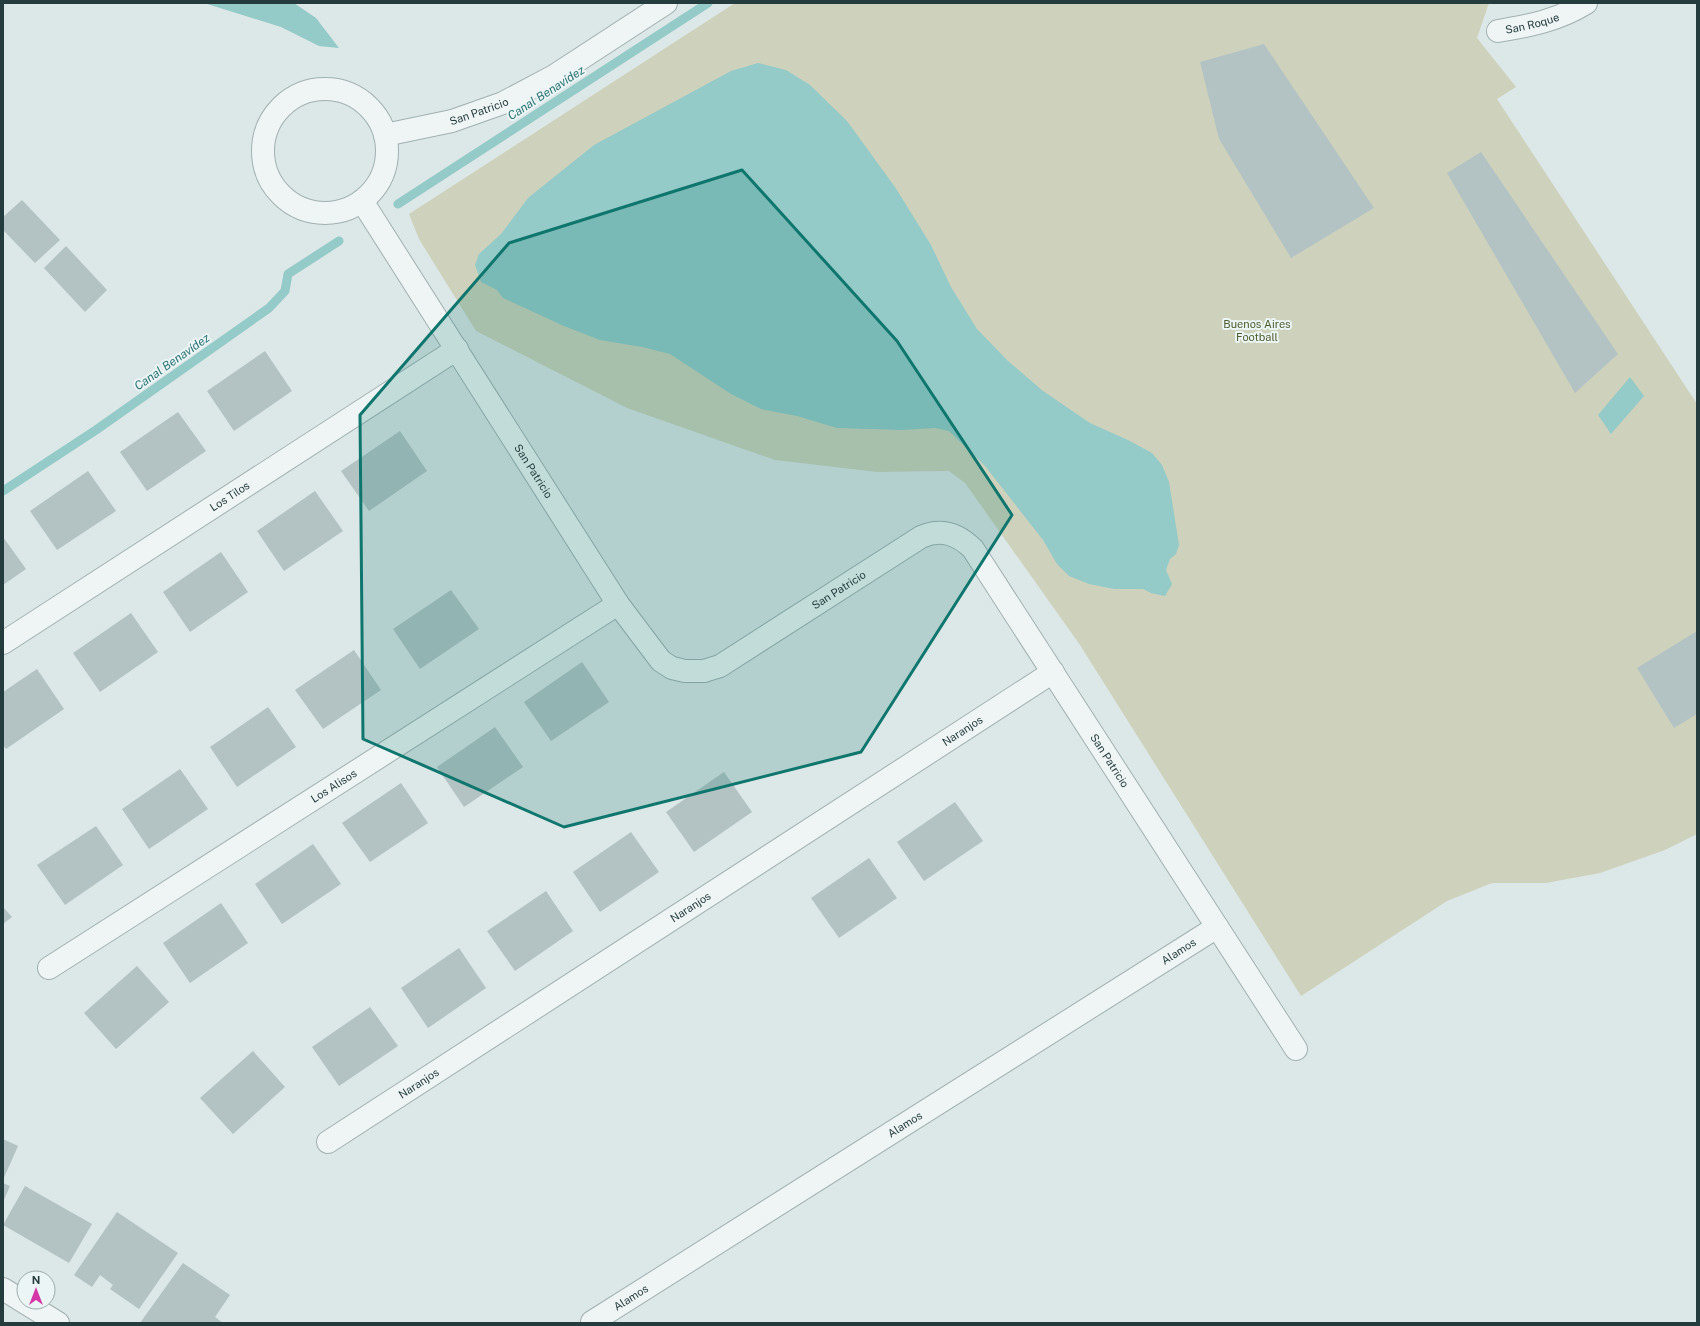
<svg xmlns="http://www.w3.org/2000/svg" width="1700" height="1326" viewBox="0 0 1700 1326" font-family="'Public Sans',sans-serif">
<rect width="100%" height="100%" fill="#dce7e7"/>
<path fill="#ced2bc" d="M735,3H1489L1477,38L1516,87L1497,99L1697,404V834L1665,850L1600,873L1546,883H1492L1447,901L1301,996L1080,645L965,483L949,471L877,472L775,460L627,408L476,331L419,239L409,214Z"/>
<g fill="#94cac8">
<path d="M204,3H294L316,18L339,48L319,46L281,27Z"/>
<path d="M758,63L786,70L810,85L847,121L895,187L931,245L951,287L977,329L1007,360L1043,391L1090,423L1128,440L1152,453L1162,465L1169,482L1179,545L1176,554L1170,559L1166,570L1172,584L1165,596L1151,593L1143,589H1114L1089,584L1069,576L1057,564L1043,540L985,466L949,431L935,428L902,430L837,428L797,416L761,409L731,394L670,354L642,347L600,340L564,326L503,298L497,290L481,282L475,265L479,254L501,234L528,198L594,145L731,71Z"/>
<path d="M1630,377L1644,396L1611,434L1598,415Z"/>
</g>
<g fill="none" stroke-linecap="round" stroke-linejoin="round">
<g stroke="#94cac8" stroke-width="9">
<path d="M398,204L708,3"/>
<path d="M3,491L96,430L269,308L285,291L288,274L339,241"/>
</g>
</g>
<g fill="#b3c3c4">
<path d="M1264,44L1374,208L1291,258L1219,139L1200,62Z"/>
<path d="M1481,152L1618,354L1575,393L1447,173Z"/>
<path d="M22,200L60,240L35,263L3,230V217Z"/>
<path d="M66,246L107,290L85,312L44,268Z"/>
<path d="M265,351L292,391L234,431L207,391Z"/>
<path d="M178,412L206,451L147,491L120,452Z"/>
<path d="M400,431L427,471L369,511L341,471Z"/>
<path d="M88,471L116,511L57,550L30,511Z"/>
<path d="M315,491L343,531L284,571L257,531Z"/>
<path d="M3,537L26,569L3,585Z"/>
<path d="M221,552L248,592L190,632L163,592Z"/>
<path d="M451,590L479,629L420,669L393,629Z"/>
<path d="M131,613L158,652L100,692L73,653Z"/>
<path d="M1697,631V714L1674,728L1637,668Z"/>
<path d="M354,650L381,690L323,729L295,690Z"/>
<path d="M582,662L609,702L551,741L524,702Z"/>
<path d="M37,669L64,709L6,749L3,745V692Z"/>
<path d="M268,707L296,747L237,787L210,747Z"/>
<path d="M495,727L523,767L464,807L437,767Z"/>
<path d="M180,769L208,809L149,849L122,809Z"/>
<path d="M724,772L752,812L694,852L666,812Z"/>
<path d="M401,783L428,823L370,862L342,823Z"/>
<path d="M955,802L983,841L924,881L897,842Z"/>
<path d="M96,826L123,865L65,905L37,865Z"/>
<path d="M631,832L659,872L600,912L573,872Z"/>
<path d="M313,844L341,884L282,924L255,884Z"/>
<path d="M869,858L897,898L839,938L811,898Z"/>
<path d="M546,891L573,931L515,971L487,931Z"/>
<path d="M221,903L248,943L190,983L163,943Z"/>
<path d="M3,907L12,917L3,924Z"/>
<path d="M459,948L486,988L428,1028L401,988Z"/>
<path d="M137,966L169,1002L116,1049L84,1013Z"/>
<path d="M370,1007L398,1046L339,1086L312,1047Z"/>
<path d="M253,1051L285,1087L233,1134L200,1098Z"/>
<path d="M3,1139L18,1146L3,1180Z"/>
<path d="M3,1183L10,1186L3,1202Z"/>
<path d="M25,1186L92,1224L69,1263L3,1225Z"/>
<path d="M117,1212L178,1253L139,1309L110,1289L113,1285L100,1275L92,1287L74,1275Z"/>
<path d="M183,1263L230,1295L215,1317L223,1323H140Z"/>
</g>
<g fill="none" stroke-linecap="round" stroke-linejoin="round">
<defs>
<g id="minor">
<path id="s1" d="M1498,31C1529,26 1559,20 1586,3"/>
<circle cx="325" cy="151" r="62"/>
<path id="s2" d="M385,135L452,121L503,103L554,76L666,3"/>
<path id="s3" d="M362,201L618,604L661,661L672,668L685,671H704L720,666L921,537C941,528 958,534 973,549L1296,1049"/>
<path id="s4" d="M3,643L457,349"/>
<path id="s5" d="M49,968L618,604"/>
<path id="s6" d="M328,1142L1053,672"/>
<path d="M3,1289L58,1323"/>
<path id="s7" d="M592,1322L1217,927"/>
</g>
</defs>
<use href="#minor" stroke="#a1b0b1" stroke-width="24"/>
<use href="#minor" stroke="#eff5f5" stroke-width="22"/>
</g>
<path fill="#0f766e" fill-opacity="0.2" stroke="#0f766e" stroke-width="3" stroke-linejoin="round" d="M742,170L897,341L1012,515L861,752L564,827L363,739L360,415L509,243Z"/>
<g text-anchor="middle" stroke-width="4" stroke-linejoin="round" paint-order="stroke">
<g font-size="11" fill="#253c3e" stroke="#ebf5f5">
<text dy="4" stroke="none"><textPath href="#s1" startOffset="35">San Roque</textPath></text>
<text dy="4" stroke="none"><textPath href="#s2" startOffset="97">San Patricio</textPath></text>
<text dy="4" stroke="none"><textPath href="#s3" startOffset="320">San Patricio</textPath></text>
<text dy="4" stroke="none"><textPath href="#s4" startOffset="270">Los Tilos</textPath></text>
<text dy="4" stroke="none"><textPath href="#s3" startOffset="752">San Patricio</textPath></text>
<text dy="4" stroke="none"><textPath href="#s6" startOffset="756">Naranjos</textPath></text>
<text dy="4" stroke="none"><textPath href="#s3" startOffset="1159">San Patricio</textPath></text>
<text dy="4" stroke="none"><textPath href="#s5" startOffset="338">Los Alisos</textPath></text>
<text dy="4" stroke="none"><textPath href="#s6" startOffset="432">Naranjos</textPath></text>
<text dy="4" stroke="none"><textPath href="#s7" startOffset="694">Alamos</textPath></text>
<text dy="4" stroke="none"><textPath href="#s6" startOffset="108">Naranjos</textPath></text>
<text dy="4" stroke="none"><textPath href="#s7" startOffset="370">Alamos</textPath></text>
<text dy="4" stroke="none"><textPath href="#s7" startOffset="46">Alamos</textPath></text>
</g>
<g font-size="11" fill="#505b31" stroke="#ebf5f5">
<text x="1257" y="328">Buenos Aires<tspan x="1257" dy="13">Football</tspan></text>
</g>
<g font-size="12" font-style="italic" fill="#2d7474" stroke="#ebf5f5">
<text transform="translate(546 93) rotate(-33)" y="4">Canal Benavídez</text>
<text transform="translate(172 362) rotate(-35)" y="4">Canal Benavídez</text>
</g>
</g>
<rect width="1700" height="1326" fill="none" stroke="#253c3e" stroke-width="8"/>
<g transform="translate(36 1290)"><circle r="19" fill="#ebf5f5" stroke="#9cabac"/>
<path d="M0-3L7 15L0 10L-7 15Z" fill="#d637a8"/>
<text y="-6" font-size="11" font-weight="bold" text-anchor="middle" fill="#253c3e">N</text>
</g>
</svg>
